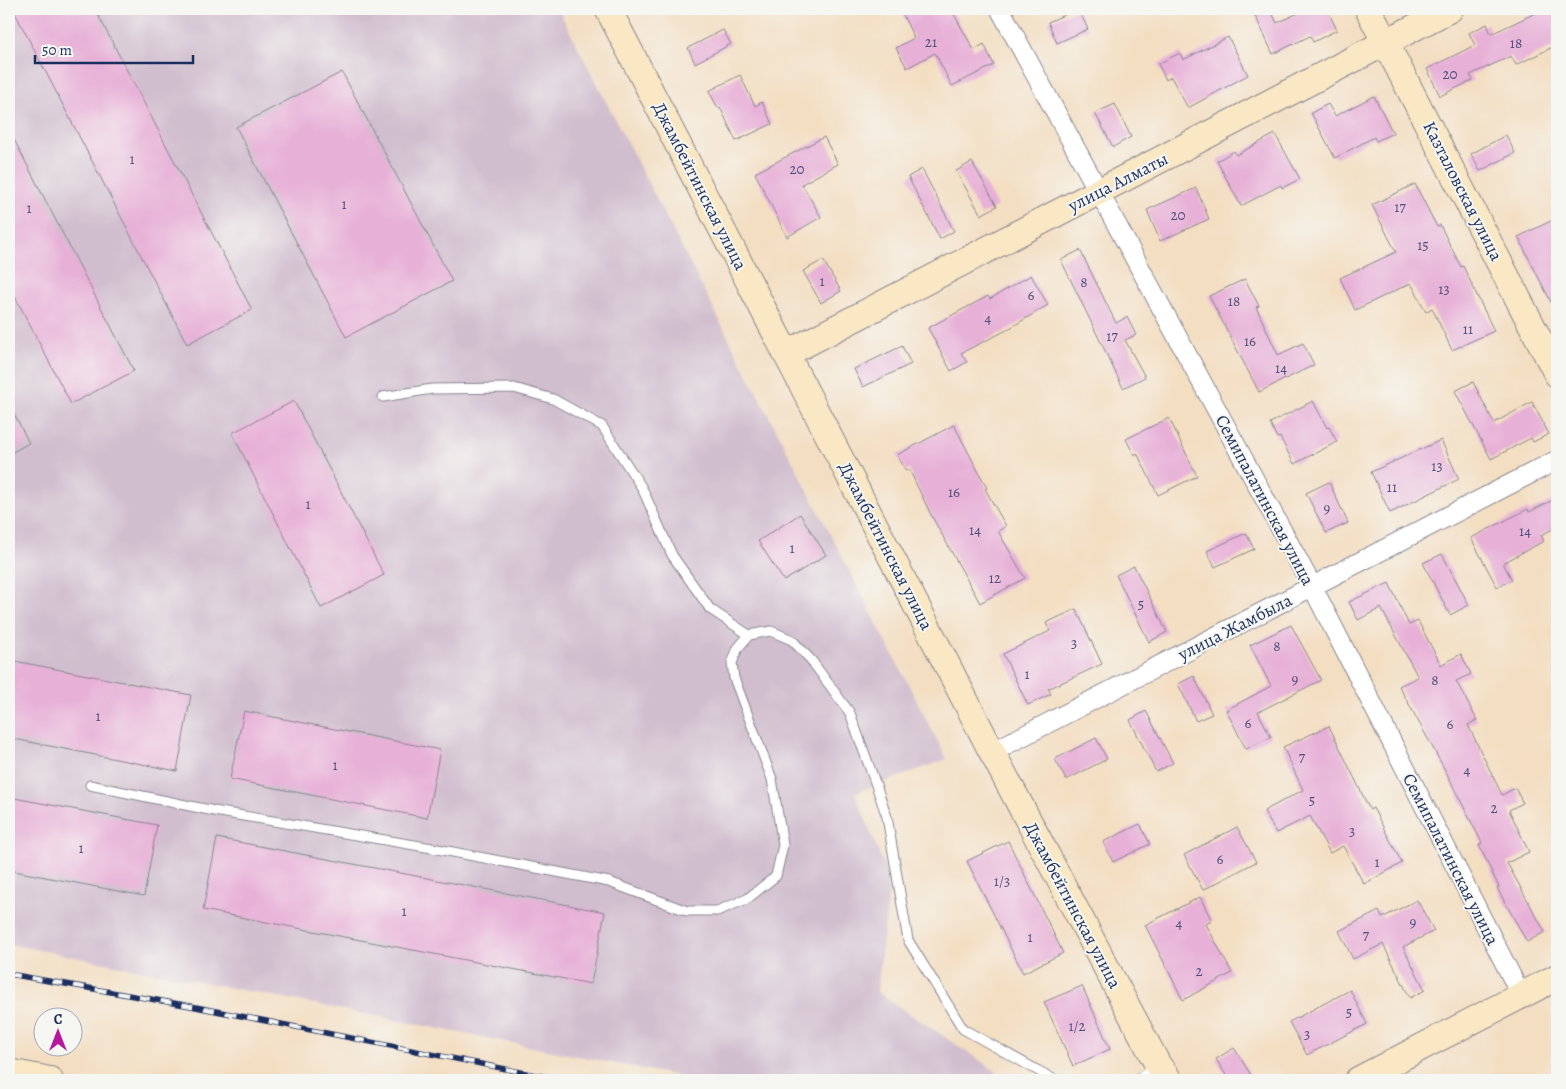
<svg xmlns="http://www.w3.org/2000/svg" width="1566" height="1089" viewBox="0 0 1566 1089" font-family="Alegreya,serif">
<rect width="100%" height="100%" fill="#f6f6f2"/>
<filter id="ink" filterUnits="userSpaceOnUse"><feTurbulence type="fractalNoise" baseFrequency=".02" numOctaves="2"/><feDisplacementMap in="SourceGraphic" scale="10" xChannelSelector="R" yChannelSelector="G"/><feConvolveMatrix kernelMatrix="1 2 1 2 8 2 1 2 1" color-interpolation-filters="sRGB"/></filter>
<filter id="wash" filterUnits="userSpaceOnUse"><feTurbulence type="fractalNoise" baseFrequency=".0096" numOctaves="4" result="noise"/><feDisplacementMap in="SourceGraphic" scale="20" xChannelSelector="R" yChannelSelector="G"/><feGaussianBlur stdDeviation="1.12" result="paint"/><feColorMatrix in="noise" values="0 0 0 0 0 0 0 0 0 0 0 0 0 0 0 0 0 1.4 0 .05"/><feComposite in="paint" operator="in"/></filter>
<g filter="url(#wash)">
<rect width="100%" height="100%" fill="#f3dec2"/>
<path fill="#d0bdce" d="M9,9H558L947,759L855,793L890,881L877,992L997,1072L993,1080H699L9,944Z"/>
<g id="blocks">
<g fill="#e7b0d7">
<path d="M13,9H95L252,310L187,344Z"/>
<path d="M900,9H951L974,50L984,44L994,65L952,86L935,53L907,68L896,48L914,38Z"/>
<path d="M1078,9L1088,29L1057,43L1048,22Z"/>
<path d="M1252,9H1270L1277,23L1307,9H1327L1337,30L1313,42L1310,36L1273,54Z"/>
<path d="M1544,9H1557V45L1516,65L1511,56L1470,75L1473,80L1440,96L1427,69L1475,45L1469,33L1487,24L1491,34Z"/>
<path d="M723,30L731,44L695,63L688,48Z"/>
<path d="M1228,37L1248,75L1188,108L1171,77L1166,80L1158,64L1180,53L1183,60Z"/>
<path d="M342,72L452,281L346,337L236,127Z"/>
<path d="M740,75L755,106L762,102L772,124L736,141L720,107L718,108L709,91Z"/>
<path d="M1374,96L1393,133L1376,141L1374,137L1335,158L1311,113L1328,104L1335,116Z"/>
<path d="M1115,104L1131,137L1113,147L1095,113Z"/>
<path d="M9,130L134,371L71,404L9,285Z"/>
<path d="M1275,134L1300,179L1282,188L1281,185L1241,206L1217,161L1234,151L1236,155Z"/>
<path d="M1506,135L1515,153L1480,171L1471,154Z"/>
<path d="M824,137L838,164L802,184L821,217L787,237L755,173Z"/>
<path d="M972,162L997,206L981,215L956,171Z"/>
<path d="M922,169L954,231L940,239L908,177Z"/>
<path d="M1415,184L1437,227L1440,225L1461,267L1463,266L1494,331L1452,350L1432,308L1426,312L1411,283L1355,310L1340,278L1396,252L1372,205Z"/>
<path d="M1196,188L1209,219L1160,241L1147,210Z"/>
<path d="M1557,218V314L1518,237Z"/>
<path d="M1080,250L1116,323L1127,317L1136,335L1125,340L1145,377L1123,388L1061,260Z"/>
<path d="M823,260L841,291L821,303L803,271Z"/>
<path d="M1031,275L1048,305L1005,331L961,353L967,362L951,371L928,328L988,296L990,299Z"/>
<path d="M1245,279L1259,306L1256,307L1278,355L1303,343L1314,365L1259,392L1209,296Z"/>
<path d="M902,346L911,364L863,387L854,369Z"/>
<path d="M1473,382L1494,423L1532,402L1549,434L1533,442L1531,438L1491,459L1455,391Z"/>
<path d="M294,401L384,575L321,608L232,433Z"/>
<path d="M1313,401L1327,428L1329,427L1337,442L1294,464L1280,437L1277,438L1270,423Z"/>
<path d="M9,404L29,443L9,454Z"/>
<path d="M1169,418L1197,476L1158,495L1137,453L1134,455L1126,439Z"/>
<path d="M954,425L987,488L985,489L1006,526L998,531L1025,578L980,603L931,515L909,469L906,471L897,455Z"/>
<path d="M1441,440L1459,479L1390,513L1371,472Z"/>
<path d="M1329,482L1348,523L1326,533L1306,493Z"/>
<path d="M1557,498V527L1541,535L1544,541L1503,563L1512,580L1497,587L1471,538L1528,509L1529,512Z"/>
<path d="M800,514L826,555L784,581L758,541Z"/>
<path d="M1246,533L1254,549L1215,567L1207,551Z"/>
<path d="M1442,554L1469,605L1450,615L1423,563Z"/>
<path d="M1134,566L1167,632L1149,642L1116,575Z"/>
<path d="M1389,583L1409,625L1418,621L1441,665L1461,654L1471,674L1456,681L1477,720L1468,725L1502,795L1515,788L1523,803L1509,810L1529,852L1507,863L1545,932L1527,942L1497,888L1499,887L1479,845L1482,843L1445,770L1399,686L1418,677L1381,608L1358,620L1349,602Z"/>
<path d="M1076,609L1102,664L1048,689L1051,694L1028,705L1003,654L1050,631L1046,623Z"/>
<path d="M1291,625L1321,680L1258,712L1271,737L1246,749L1226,710L1271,686L1250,645Z"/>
<path d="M9,660L191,695L177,771L9,738Z"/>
<path d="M1194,676L1212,714L1196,721L1178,684Z"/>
<path d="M244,711L440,750L427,818L230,779Z"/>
<path d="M1146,711L1173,763L1156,772L1130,720Z"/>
<path d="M1329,726L1370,810L1373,808L1402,863L1364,884L1343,846L1330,853L1310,816L1276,833L1264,811L1303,790L1283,747Z"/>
<path d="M1096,738L1107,759L1066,780L1055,759Z"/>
<path d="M9,797L157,825L144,896L9,870Z"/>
<path d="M1140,824L1150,844L1113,862L1103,842Z"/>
<path d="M1237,827L1256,862L1203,890L1184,855Z"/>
<path d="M217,838L605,912L591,984L203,910Z"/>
<path d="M1008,841L1063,953L1023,973L967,861Z"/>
<path d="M1200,897L1212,921L1206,924L1232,973L1183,1000L1145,925Z"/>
<path d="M1417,900L1434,931L1403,947L1425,990L1410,998L1383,944L1353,959L1339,931L1379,911L1382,918Z"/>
<path d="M1082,986L1110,1049L1073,1066L1044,1002Z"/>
<path d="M1350,990L1367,1024L1307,1055L1289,1022Z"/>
<path d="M1234,1048L1254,1080H1229L1216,1059Z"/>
</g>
</g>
</g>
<g filter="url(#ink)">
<use href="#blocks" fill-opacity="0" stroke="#878690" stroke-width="1"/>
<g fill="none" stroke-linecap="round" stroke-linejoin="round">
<defs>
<g id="lane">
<path d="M383,397L432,389L514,388L553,399L602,426L642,488L672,555L710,609L749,635"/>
<path d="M90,785L214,811L432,848L609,882L687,911H717L747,899L776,876L783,845L772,779L734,678L732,663L738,648L749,635L771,631L792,640L811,660L850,713L876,785L887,817L908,940L963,1029L1055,1080"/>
<path d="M1137,1080L1155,1067"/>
</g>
<g id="street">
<path d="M1000,9L1313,588L1521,995"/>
<path d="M992,752L1557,460"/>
</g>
<g id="secondary">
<path d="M608,9L992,752L1158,1065L1169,1080"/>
<path d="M1368,9L1557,374"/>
<path d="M786,354L1450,9"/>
<path d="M9,1072L50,1080"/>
<path d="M1358,1080L1557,977"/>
</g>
</defs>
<use href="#lane" stroke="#878690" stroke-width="11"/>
<use href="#street" stroke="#878690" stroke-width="21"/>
<use href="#secondary" stroke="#878690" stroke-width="28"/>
<use href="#lane" stroke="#fff" stroke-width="9"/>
<use href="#street" stroke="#fff" stroke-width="19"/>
<use href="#secondary" stroke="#fae7c3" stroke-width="26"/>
<defs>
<path id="rail" d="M9,974L196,1007L561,1080"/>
</defs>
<use href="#rail" stroke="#1b2f5e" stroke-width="5.5"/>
<use href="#rail" stroke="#f6f6f2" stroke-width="4" stroke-dasharray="11" stroke-linecap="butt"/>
</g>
</g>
<g text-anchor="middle" stroke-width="4" stroke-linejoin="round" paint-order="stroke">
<g font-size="15" fill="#4e4f7c">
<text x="931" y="47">21</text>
<text x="1516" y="48">18</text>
<text x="1450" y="79">20</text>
<text x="132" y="164">1</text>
<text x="797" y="174">20</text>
<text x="344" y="209">1</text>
<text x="1400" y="212">17</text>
<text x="29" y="213">1</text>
<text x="1178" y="220">20</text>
<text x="1423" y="250">15</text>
<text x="822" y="286">1</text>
<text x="1084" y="287">8</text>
<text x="1444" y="294">13</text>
<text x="1031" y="300">6</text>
<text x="1234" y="306">18</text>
<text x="988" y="323">4</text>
<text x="1468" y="334">11</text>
<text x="1112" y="341">17</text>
<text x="1250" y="346">16</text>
<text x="1281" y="373">14</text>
<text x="1437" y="471">13</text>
<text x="1392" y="492">11</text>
<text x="954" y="497">16</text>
<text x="308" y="509">1</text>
<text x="1327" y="513">9</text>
<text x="975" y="535">14</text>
<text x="1525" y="536">14</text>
<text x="792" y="553">1</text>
<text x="995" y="583">12</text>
<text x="1141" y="609">5</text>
<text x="1074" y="648">3</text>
<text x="1277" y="651">8</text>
<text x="1027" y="679">1</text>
<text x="1295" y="684">9</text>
<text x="1435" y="685">8</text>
<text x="98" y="721">1</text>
<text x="1248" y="728">6</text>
<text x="1450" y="729">6</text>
<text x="1302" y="762">7</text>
<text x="335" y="770">1</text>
<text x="1467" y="775">4</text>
<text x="1312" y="805">5</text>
<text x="1494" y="813">2</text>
<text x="1352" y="836">3</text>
<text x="81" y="853">1</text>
<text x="1220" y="864">6</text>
<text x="1377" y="867">1</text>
<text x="1002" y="886">1/3</text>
<text x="404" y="916">1</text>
<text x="1413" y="927">9</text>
<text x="1179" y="928">4</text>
<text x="1366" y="940">7</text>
<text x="1030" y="942">1</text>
<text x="1199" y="976">2</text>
<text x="1349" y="1017">5</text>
<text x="1077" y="1031">1/2</text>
<text x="1307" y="1039">3</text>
</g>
<g font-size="18" fill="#1b2f5e" stroke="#f6f6f2">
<text transform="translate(1118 182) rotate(-27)" y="6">улица Алматы</text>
<text transform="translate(700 186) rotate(63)" y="6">Джамбейтинская улица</text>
<text transform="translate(1463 191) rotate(63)" y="6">Казталовская улица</text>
<text transform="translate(1265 500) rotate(62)" y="6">Семипалатинская улица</text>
<text transform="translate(886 546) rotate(63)" y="6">Джамбейтинская улица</text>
<text transform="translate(1235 627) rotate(-27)" y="6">улица Жамбыла</text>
<text transform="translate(1451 859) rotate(63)" y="6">Семипалатинская улица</text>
<text transform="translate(1073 905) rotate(62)" y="6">Джамбейтинская улица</text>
</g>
</g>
<rect width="1566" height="1089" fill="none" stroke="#f6f6f2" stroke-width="30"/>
<g transform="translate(58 1032)"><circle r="24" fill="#f6f6f2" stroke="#9ea6b7"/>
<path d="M0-4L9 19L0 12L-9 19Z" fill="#b5179e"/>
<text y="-8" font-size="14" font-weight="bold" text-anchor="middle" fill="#1b2f5e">С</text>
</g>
<path d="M35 55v8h158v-8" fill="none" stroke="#1b2f5e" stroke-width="2.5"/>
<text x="42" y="55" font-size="15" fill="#1b2f5e" stroke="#f6f6f2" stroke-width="4" paint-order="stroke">50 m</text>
</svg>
